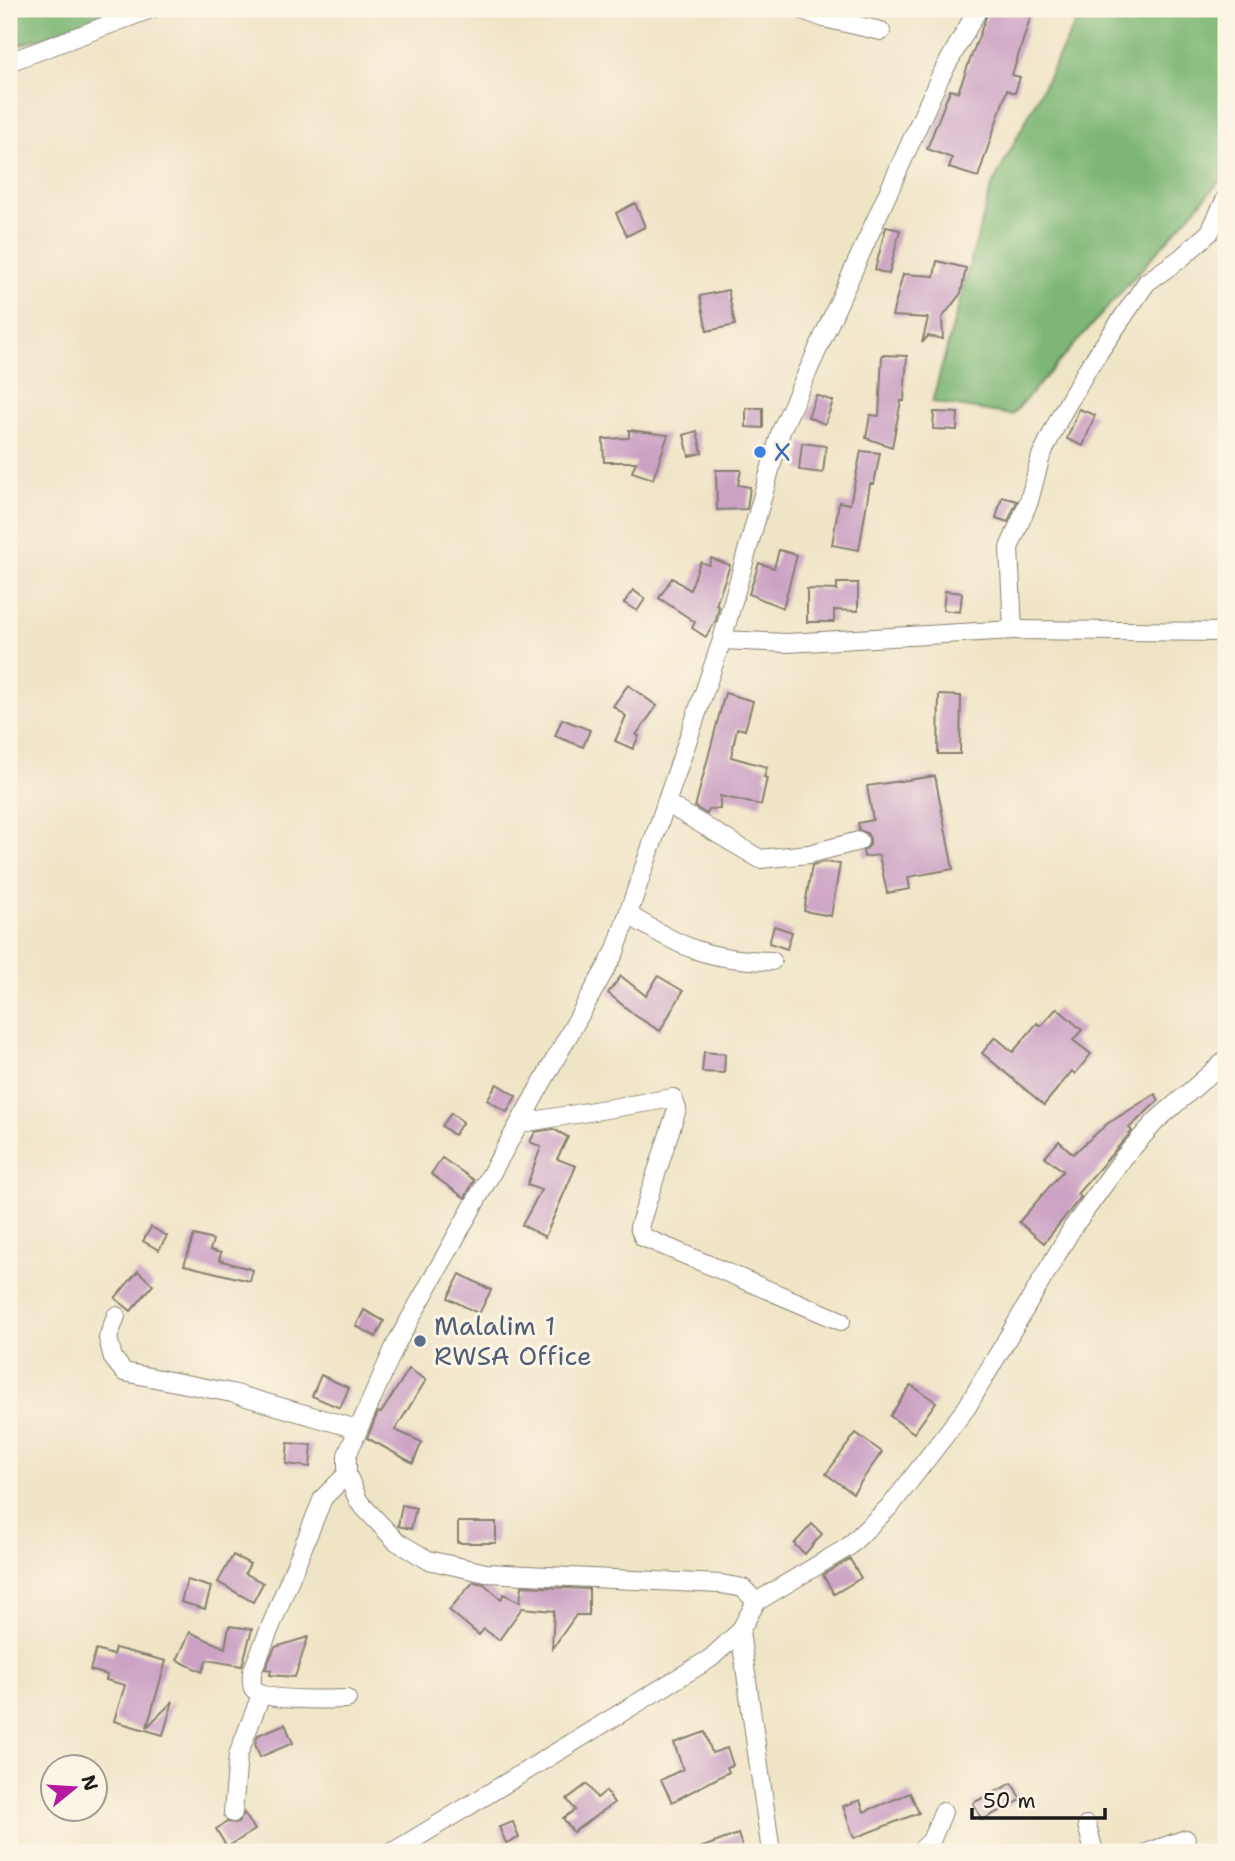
<svg xmlns="http://www.w3.org/2000/svg" width="1235" height="1861" viewBox="0 0 1235 1861" font-family="'Shantell Sans',sans-serif">
<rect width="100%" height="100%" fill="#fcf5e5"/>
<filter id="ink" filterUnits="userSpaceOnUse"><feTurbulence type="fractalNoise" baseFrequency=".0143" numOctaves="2"/><feDisplacementMap in="SourceGraphic" scale="14" xChannelSelector="R" yChannelSelector="G"/><feConvolveMatrix kernelMatrix="1 2 1 2 8 2 1 2 1" color-interpolation-filters="sRGB"/></filter>
<filter id="wash" filterUnits="userSpaceOnUse"><feTurbulence type="fractalNoise" baseFrequency=".00686" numOctaves="4" result="noise"/><feDisplacementMap in="SourceGraphic" scale="28" xChannelSelector="R" yChannelSelector="G"/><feGaussianBlur stdDeviation="1.57" result="paint"/><feColorMatrix in="noise" values="0 0 0 0 0 0 0 0 0 0 0 0 0 0 0 0 0 1.4 0 .05"/><feComposite in="paint" operator="in"/></filter>
<g filter="url(#wash)">
<rect width="100%" height="100%" fill="#f0e4c6"/>
<g fill="#7eb774" stroke="#4d6a48" stroke-width="2">
<path d="M9,9H135L9,48Z"/>
<path d="M1083,9H1226V174L1012,415L932,402L991,188Z"/>
</g>
<g id="blocks">
<g fill="#cba1c4">
<path d="M989,9H1033L1012,75L1020,77L1015,93L1007,90L978,177L949,168L952,158L927,149L950,90L958,92Z"/>
<path d="M635,203L645,227L627,236L616,213Z"/>
<path d="M886,227L900,230L889,274L875,270Z"/>
<path d="M937,261L966,268L961,293L942,318L943,339L928,336L922,343L928,318L892,316L903,274L934,276Z"/>
<path d="M728,290L735,325L707,331L700,296Z"/>
<path d="M882,355L907,356L904,401H901L892,447L866,438L870,415L879,416Z"/>
<path d="M816,395L833,401L825,424L808,417Z"/>
<path d="M746,408H763V428L746,427Z"/>
<path d="M1079,409L1095,415L1083,446L1067,439Z"/>
<path d="M934,412L958,413L957,430L933,429Z"/>
<path d="M629,430L668,435L653,479L632,472L636,462H604L603,439L629,438Z"/>
<path d="M697,431L702,453L689,456L684,435Z"/>
<path d="M802,443L826,446L823,473L799,470Z"/>
<path d="M861,451L880,453L874,484H870L859,550L832,545L839,502L850,504Z"/>
<path d="M716,470H741L738,485L750,487L747,509L717,510Z"/>
<path d="M1002,497L1017,501L1008,522L996,518Z"/>
<path d="M779,550L797,555L783,608L749,594L759,563L774,568Z"/>
<path d="M711,558L730,565L716,605L719,607L716,620L706,637L692,628L695,622L659,598L672,578L690,590L700,562L709,565Z"/>
<path d="M837,583H858V611L834,610V622H807V589L837,590Z"/>
<path d="M633,590L645,599L637,611L624,603Z"/>
<path d="M945,591L962,593L960,612L943,610Z"/>
<path d="M628,685L657,706L636,735L639,736L633,749L615,741L626,716L613,706Z"/>
<path d="M725,693L753,701L745,730L737,728L731,757L767,767L764,777L767,778L761,805L720,796V809H709L707,814L695,807Z"/>
<path d="M939,695L961,696L960,754H938Z"/>
<path d="M562,719L590,730L583,747L555,736Z"/>
<path d="M935,776L953,869L908,877L910,889L887,893L879,855L864,857L863,851L870,845V839L867,833L859,830L858,823L873,820L867,786Z"/>
<path d="M825,862L840,864L831,916L804,911L812,865Z"/>
<path d="M774,926L792,932L787,949L769,943Z"/>
<path d="M621,976L646,996L658,976L683,991L660,1031L636,1016L608,993Z"/>
<path d="M1057,1008L1082,1030L1073,1040L1091,1054L1075,1074L1072,1071L1044,1105L982,1053L995,1037L1013,1052L1037,1023L1041,1026Z"/>
<path d="M704,1052L725,1054L724,1073L702,1072Z"/>
<path d="M497,1084L516,1096L507,1112L487,1100Z"/>
<path d="M1155,1094L1159,1100L1129,1128L1132,1131L1077,1194L1081,1197L1044,1243L1019,1222L1063,1171L1045,1157L1059,1141L1073,1154L1107,1124Z"/>
<path d="M451,1113L463,1122L454,1135L442,1126Z"/>
<path d="M553,1129L568,1137L557,1159L576,1166L545,1237L522,1225L541,1190L527,1185L541,1147L530,1142L535,1132Z"/>
<path d="M442,1158L474,1180L465,1198L431,1174Z"/>
<path d="M151,1227L167,1236L159,1250L143,1241Z"/>
<path d="M194,1235L213,1240L210,1250L221,1253L219,1260L253,1270L250,1281L184,1265Z"/>
<path d="M138,1271L153,1285L131,1311L115,1298Z"/>
<path d="M460,1274L491,1290L479,1314L448,1298Z"/>
<path d="M364,1310L384,1321L376,1337L356,1326Z"/>
<path d="M409,1369L426,1380L395,1430L422,1442L413,1463L367,1438L378,1412L381,1413Z"/>
<path d="M321,1375L349,1388L340,1408L312,1396Z"/>
<path d="M911,1385L936,1402L914,1433L890,1416Z"/>
<path d="M856,1433L882,1452L853,1493L826,1474Z"/>
<path d="M288,1443L312,1445L310,1467L286,1464Z"/>
<path d="M402,1505L416,1508L411,1529L398,1526Z"/>
<rect x="458" y="1522" width="38" height="21"/>
<path d="M812,1524L822,1534L805,1554L794,1544Z"/>
<path d="M233,1555L250,1564L245,1573L263,1583L253,1602L218,1582Z"/>
<path d="M850,1559L861,1578L834,1594L823,1575Z"/>
<path d="M187,1580L211,1587L205,1609L181,1602Z"/>
<path d="M473,1582L484,1584L501,1599L504,1594L520,1602L522,1586L589,1589V1615H576L552,1649L554,1611L522,1608L499,1640L484,1629L479,1635L449,1610Z"/>
<path d="M229,1626L252,1629L242,1666L207,1660L202,1672L177,1660L190,1632L225,1648Z"/>
<path d="M308,1637L295,1677L270,1675L271,1670L265,1669L275,1647Z"/>
<path d="M115,1648L166,1661L147,1727L173,1701L163,1735L114,1721L125,1685L106,1680L107,1675L90,1670L96,1650L113,1655Z"/>
<path d="M285,1724L293,1743L260,1757L255,1744L258,1735Z"/>
<path d="M705,1732L712,1753L727,1748L733,1765L727,1767L729,1772L672,1802L661,1780L683,1769L674,1743Z"/>
<path d="M1012,1783L1021,1800L982,1820L973,1803Z"/>
<path d="M587,1784L597,1798L606,1791L614,1803L573,1832L563,1818L575,1810L567,1799Z"/>
<path d="M910,1793L919,1813L854,1838L843,1806L860,1800L864,1812Z"/>
<path d="M244,1813L255,1830L227,1847L216,1829L227,1822L238,1823Z"/>
<path d="M513,1822L519,1838L506,1843L499,1827Z"/>
<path d="M738,1834L744,1852H692V1851Z"/>
</g>
</g>
</g>
<g filter="url(#ink)">
<use href="#blocks" fill-opacity="0" stroke="#868071" stroke-width="2"/>
<g fill="none" stroke-linecap="round" stroke-linejoin="round">
<defs>
<g id="minor">
<path d="M800,9L824,18L881,31"/>
<path d="M978,9L940,77L781,431L722,640L615,952L396,1344L347,1455V1474L359,1502L396,1541L428,1560L486,1573L721,1584L743,1588L756,1602L848,1547L892,1504L967,1407L1073,1227L1124,1157L1156,1121L1226,1060"/>
<path d="M9,62L151,9"/>
<path d="M1013,630L1009,548L1029,501L1041,456L1061,415L1088,368L1147,282L1180,259L1210,232L1226,198"/>
<path d="M722,640L787,643L1013,630L1226,632"/>
<path d="M666,803L760,859L809,854L859,841"/>
<path d="M629,915C683,948 707,960 772,961"/>
<path d="M521,1123L673,1098L677,1109L639,1227L643,1237L841,1321"/>
<path d="M116,1316L108,1338L113,1358L124,1372L232,1393L357,1429"/>
<path d="M347,1474L323,1498L252,1672C252,1677 251,1683 253,1688C262,1703 330,1699 347,1699"/>
<path d="M740,1631L771,1852"/>
<path d="M233,1813L238,1755L261,1695"/>
<path d="M1087,1825L1094,1852"/>
<path d="M393,1852L711,1658L740,1631L756,1602"/>
<path d="M919,1852L931,1841L943,1812"/>
<path d="M1149,1852L1186,1839"/>
</g>
</defs>
<use href="#minor" stroke="#868071" stroke-width="20"/>
<use href="#minor" stroke="#fff" stroke-width="18"/>
</g>
</g>
<circle fill="#3f7fe0" stroke="#fcf5e5" stroke-width="2.5" cx="760" cy="452" r="7"/>
<circle fill="#5c6f8a" stroke="#fcf5e5" stroke-width="2.5" cx="420" cy="1341" r="7"/>
<g text-anchor="middle" stroke-width="6" stroke-linejoin="round" paint-order="stroke">
<g font-size="26" fill="#366cbe" stroke="#fcf5e5" text-anchor="start">
<text x="774" y="461">X</text>
</g>
<g font-size="26" fill="#4e5e75" stroke="#fcf5e5" text-anchor="start">
<text x="434" y="1335">Malalim 1<tspan x="434" dy="30">RWSA Office</tspan></text>
</g>
</g>
<rect width="1235" height="1861" fill="none" stroke="#fcf5e5" stroke-width="35"/>
<g transform="translate(74 1788) rotate(72)"><circle r="33" fill="#fcf5e5" stroke="#a29e95" stroke-width="2"/>
<path d="M0-5L12 26L0 18L-12 26Z" fill="#b5179e"/>
<text y="-10" font-size="19" font-weight="bold" text-anchor="middle" fill="#1c1c1c">N</text>
</g>
<path d="M972 1808v10h133v-10" fill="none" stroke="#1c1c1c" stroke-width="3.5"/>
<text x="983" y="1808" font-size="21" fill="#1c1c1c" stroke="#fcf5e5" stroke-width="5" paint-order="stroke">50 m</text>
</svg>
